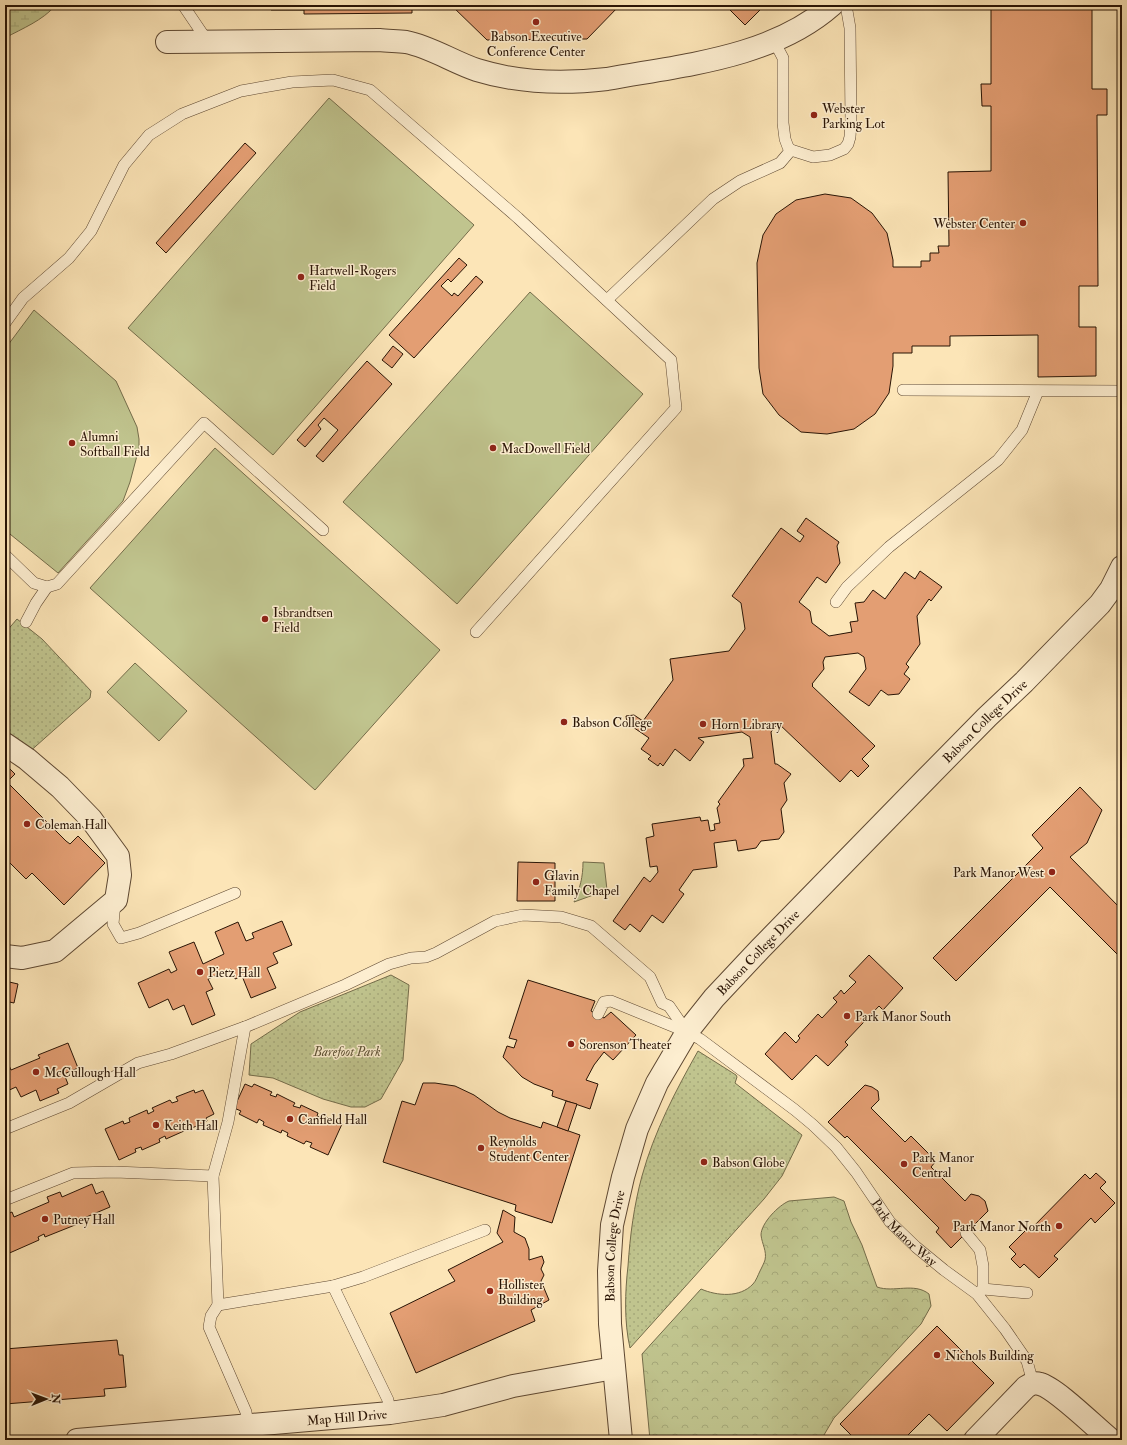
<svg xmlns="http://www.w3.org/2000/svg" width="1127" height="1445" viewBox="0 0 1127 1445" font-family="'IM FELL Double Pica',serif">
<defs>
<pattern id="forest-crowns" width="20" height="18" patternUnits="userSpaceOnUse"><rect width="20" height="18" fill="#c0c48e"/><path d="M2 6a3 3 0 1 1 6 0M12 15a3 3 0 1 1 6 0" fill="none" stroke="#a5a879"/></pattern>
<pattern id="wetland-marsh" width="20" height="14" patternUnits="userSpaceOnUse"><rect width="20" height="14" fill="#c0c48e"/><path d="M1 5h8M5 5V1M11 12h8M15 12V8" fill="none" stroke="#a5a879"/></pattern>
<pattern id="park-dots" width="8" height="8" patternUnits="userSpaceOnUse"><rect width="8" height="8" fill="#c0c48e"/><path d="M2 2h.1M6 6h.1" fill="none" stroke="#a5a879" stroke-width="1.8" stroke-linecap="round"/></pattern>
</defs>
<rect width="100%" height="100%" fill="#fce5b7"/>
<filter id="stains"><feTurbulence type="fractalNoise" baseFrequency=".005" numOctaves="4"/><feColorMatrix values="0 0 0 0 .2 0 0 0 0 .09 0 0 0 0 .02 0 0 0 .5 -.17"/></filter>
<radialGradient id="worn" r=".72"><stop offset=".6" stop-color="#630" stop-opacity="0"/><stop offset="1" stop-color="#630" stop-opacity=".3"/></radialGradient>
<g fill="#c0c48e" stroke="#746c4a">
<path d="M329,98L474,225L273,455L128,328Z"/>
<path d="M530,292L643,394L457,604L343,502Z"/>
<path d="M34,310L116,381L137,427L139,439V448L130,482L123,501L58,573L5,530V349Z"/>
<path d="M215,448L440,650L315,790L90,588Z"/>
<path d="M135,663L187,711L159,741L107,692Z"/>
<path d="M583,862L604,863L607,890L574,902C580,888 583,877 583,862Z"/>
</g>
<path fill="url(#forest-crowns)" stroke="#746c4a" d="M834,1197L844,1201L851,1222L862,1245L877,1287C894,1293 914,1282 929,1294L931,1306L921,1324L834,1418L821,1440H650L642,1354L701,1289C717,1296 740,1298 753,1284C756,1281 758,1275 760,1271C762,1267 764,1263 765,1260C767,1251 762,1244 761,1235C761,1223 779,1205 789,1201Z"/>
<path fill="url(#wetland-marsh)" stroke="#746c4a" d="M5,5H56C42,21 23,28 5,38Z"/>
<g fill="url(#park-dots)" stroke="#746c4a">
<path d="M17,619L42,639L91,691L90,698L27,754L5,738V633Z"/>
<path d="M391,975L409,985L403,1060L381,1099L365,1107H351L323,1099L273,1078L249,1075L251,1044L300,1012Z"/>
<path d="M698,1051L736,1075L737,1077L735,1083L802,1135L782,1176L764,1199L630,1348C624,1322 625,1292 628,1266C630,1236 634,1205 642,1176C654,1132 676,1090 698,1051Z"/>
</g>
<g fill="#e39e73" stroke="#291405">
<path d="M271,5H430V9H412V13L304,14V10H271Z"/>
<path d="M451,5H620L587,39L487,40Z"/>
<path d="M725,5H765L745,25Z"/>
<path d="M991,5H1092V89H1107V115H1097L1098,286H1079V327H1096V376L1038,377V335L950,336V346H912V353H893V366L889,393L875,414L854,429L827,434L801,432L779,415L763,394L759,368L757,263L763,235L776,214L796,200L825,194L851,198L872,213L887,233L893,260V267H921V261H930V253H939L938,246H949L948,172L991,171V106H982L981,84H991Z"/>
<path d="M245,143L256,153L166,253L156,243Z"/>
<path d="M459,258L467,265L451,282L448,279L441,286L452,296L454,293L458,296L476,276L483,282L414,358L389,335Z"/>
<path d="M393,346L403,354L392,368L382,360Z"/>
<path d="M367,361L392,384L323,462L316,456L338,430L324,418L318,425L321,429L305,447L297,440Z"/>
<path d="M806,518L839,542L837,546L840,563L826,583L817,577L799,602L810,611L812,623L829,636L852,632L850,622L858,621L855,603L864,602L873,590L885,599L905,572L915,579L920,571L942,587L931,601L929,599L917,616L920,644L906,664L909,667L904,674L910,679L899,694L888,695L881,690L869,706L849,692L866,669L864,657L858,653L825,657L823,662L824,669L812,684L813,685L812,686L875,746L862,759L869,766L858,777L851,770L840,782L778,723L771,732L775,764H777L791,774L784,783L787,800L781,809L784,832L779,839L761,841L756,848L738,851L736,840L714,843L717,867L693,870L679,890L684,894L663,923L652,915L640,932L630,924L625,930L613,921L644,877L650,882L658,872L657,866L650,867L646,838L654,836L652,824L700,817L701,821L708,820L710,831L715,830L714,824L720,823L717,808L720,804L718,802L744,766L743,759L753,758L750,737L742,732L698,738L704,742L690,761L675,749L663,766L660,763L658,766L648,759L651,756L641,749L649,738L627,723L626,716L634,715L643,721L673,680L670,659L729,651L745,629L741,603L732,596L781,528L800,542L804,536L797,531Z"/>
<path d="M5,764L15,774L7,782L66,841L70,844L78,836L105,863L64,905L32,873L26,879L5,858Z"/>
<path d="M1080,787L1102,810L1087,843L1070,857L1122,910V959L1050,887L956,981L933,958L1043,848L1032,835Z"/>
<path d="M518,862L555,863V901H517Z"/>
<path d="M282,921L292,945L273,953L278,963L267,968L276,988L251,998L242,976L235,979L231,969L208,979L213,989L206,992L215,1015L192,1025L184,1005L173,1010L168,999L149,1008L138,983L169,969L171,973L177,970L169,952L194,942L203,964L224,954L215,932L238,922L246,941L254,938L252,933Z"/>
<path d="M869,955L903,988L883,1010L879,1006L845,1042L848,1045L828,1066L816,1055L792,1080L765,1054L785,1032L796,1043L800,1038L798,1036L818,1014L822,1018L837,1002L833,998L837,995L841,990L844,994L856,982L849,976Z"/>
<path d="M528,980L595,1001L591,1011L604,1018L611,1012L636,1035L613,1060L604,1052L594,1065L586,1080L598,1084L590,1109L552,1096L553,1091L534,1084L522,1077L503,1057L507,1046L514,1048L516,1042L517,1040L509,1038Z"/>
<path d="M5,981L18,984L14,1003L5,1001Z"/>
<path d="M68,1043L78,1068L64,1074L68,1084L57,1089L59,1093L40,1101L36,1090L21,1097L16,1087L5,1092V1062L7,1061L11,1070L40,1058L38,1055Z"/>
<path d="M423,1083H435L455,1086L474,1095L498,1112L510,1118L541,1128L543,1122L580,1135L552,1223L515,1211L516,1205L383,1162L402,1101L415,1105Z"/>
<path d="M245,1084L252,1087L254,1084L272,1092L270,1095L276,1097L277,1094L295,1103L293,1106L300,1108L301,1105L318,1113L317,1116L323,1119L324,1116L342,1124L328,1155L310,1147L312,1143L306,1141L304,1144L287,1136L288,1133L282,1130L281,1133L263,1125L264,1122L259,1119L257,1123L239,1114L241,1111L234,1108Z"/>
<path d="M865,1085L872,1087L878,1091L879,1100L871,1108L905,1142L911,1136L936,1161L931,1167L965,1201L971,1194L979,1196L985,1201L988,1211L951,1248L936,1232L939,1228L847,1136L845,1138L828,1122Z"/>
<path d="M194,1090L195,1093L203,1090L214,1114L206,1118L207,1121L190,1129L188,1126L182,1128L184,1131L166,1139L165,1136L159,1139L160,1142L142,1150L141,1147L135,1149L136,1152L119,1160L105,1129L123,1121L124,1124L130,1122L129,1118L147,1110L148,1114L154,1111L152,1108L170,1100L172,1103L178,1101L176,1097Z"/>
<path d="M566,1101L577,1104L568,1131L557,1127Z"/>
<path d="M1096,1173L1106,1182L1100,1188L1115,1203L1095,1223L1091,1218L1054,1256L1058,1259L1039,1278L1024,1264L1020,1268L1011,1259L1016,1254L1009,1247L1028,1228L1030,1230L1085,1174L1090,1179Z"/>
<path d="M92,1184L96,1194L103,1191L110,1207L84,1218L85,1221L45,1237L44,1234L38,1237L39,1240L5,1255V1215L12,1212L14,1217L49,1202L47,1197L60,1192L62,1197Z"/>
<path d="M503,1210L515,1217L514,1232L525,1238L529,1249V1260L542,1256L544,1262L541,1269L544,1275L541,1281L549,1300L531,1310L535,1321L416,1373L390,1313L455,1281L448,1270L503,1242L497,1233Z"/>
<path d="M937,1326L994,1383L947,1431L929,1414L903,1440H856L840,1424Z"/>
<path d="M117,1340L119,1355H123L126,1387L104,1389L105,1396L5,1404V1349Z"/>
</g>
<g fill="none" stroke-linecap="round" stroke-linejoin="round">
<defs>
<g id="service">
<path d="M183,5L208,42"/>
<path d="M774,41L783,58V123L785,139L788,147L791,150L813,157L830,155L844,149L848,144L850,137L851,121L850,28L846,5"/>
<path d="M607,300L713,199L740,181L780,163L791,150"/>
<path d="M5,323L23,298L69,258L91,231L124,165L149,135L182,114L241,91L292,82L333,80L370,90L518,218L671,360L676,408L476,632"/>
<path d="M903,390L1122,391"/>
<path d="M5,555L34,583L47,587L57,584L204,423L323,530"/>
<path d="M836,602L847,587L889,547L998,460L1022,430L1038,391"/>
<path d="M26,622L36,603L47,587"/>
<path d="M115,902L113,924L121,938L139,933L235,893"/>
<path id="s1" d="M598,1014L604,1002L611,1001L687,1032L700,1039L795,1110L813,1125L836,1147L856,1172L890,1222L916,1247L944,1270L977,1294L1005,1329L1027,1361L1033,1383"/>
<path d="M245,1027L228,1122L213,1176L218,1305L211,1316L209,1327L246,1412L248,1426"/>
<path d="M5,1129L69,1103L138,1063L171,1054L245,1027L345,985L389,964L411,958L426,957L436,953L495,921L523,915L561,917L591,926L650,977L662,1003L669,1006L687,1032"/>
<path d="M5,1200L73,1173L115,1172L213,1176"/>
<path d="M966,1233L980,1250L983,1266V1289L977,1294"/>
<path d="M333,1286L388,1400L390,1413"/>
<path d="M983,1289L1027,1293"/>
<path d="M218,1305L333,1286L363,1277L485,1230"/>
</g>
<g id="minor">
<path d="M167,42L379,40C388,41 397,41 406,42C431,47 453,62 477,70C519,83 565,84 607,79C683,65 772,58 832,5"/>
<path d="M5,744L27,759L60,787L91,819L118,856L120,875L116,900L55,951L22,958L5,956"/>
<path id="s2" d="M77,1440L390,1413L443,1405L513,1386L614,1368"/>
<path id="s3" d="M621,1440L610,1324L609,1271L612,1225L623,1177L637,1129L657,1083L687,1032L714,998L760,949L926,779L987,717L1024,682L1100,604L1111,589L1122,567"/>
<path d="M975,1440L1026,1387C1031,1384 1034,1382 1040,1384C1056,1388 1096,1428 1111,1440"/>
</g>
</defs>
<use href="#service" stroke="#5e4832" stroke-width="12"/>
<use href="#minor" stroke="#5e4832" stroke-width="24"/>
<use href="#service" stroke="#fdeed0" stroke-width="11"/>
<use href="#minor" stroke="#fdeed0" stroke-width="22"/>
</g>
<g fill="#8f2418" stroke="#fdeed0" stroke-width="1.5">
<circle cx="536" cy="22" r="4"/>
<circle cx="814" cy="115" r="4"/>
<circle cx="1023" cy="223" r="4"/>
<circle cx="301" cy="277" r="4"/>
<circle cx="72" cy="443" r="4"/>
<circle cx="493" cy="448" r="4"/>
<circle cx="265" cy="619" r="4"/>
<circle cx="564" cy="722" r="4"/>
<circle cx="703" cy="724" r="4"/>
<circle cx="27" cy="824" r="4"/>
<circle cx="1052" cy="872" r="4"/>
<circle cx="536" cy="882" r="4"/>
<circle cx="200" cy="972" r="4"/>
<circle cx="847" cy="1016" r="4"/>
<circle cx="571" cy="1044" r="4"/>
<circle cx="36" cy="1072" r="4"/>
<circle cx="290" cy="1119" r="4"/>
<circle cx="156" cy="1125" r="4"/>
<circle cx="481" cy="1148" r="4"/>
<circle cx="704" cy="1162" r="4"/>
<circle cx="904" cy="1164" r="4"/>
<circle cx="45" cy="1219" r="4"/>
<circle cx="1059" cy="1226" r="4"/>
<circle cx="490" cy="1291" r="4"/>
<circle cx="937" cy="1355" r="4"/>
</g>
<g text-anchor="middle" stroke-width="3" stroke-linejoin="round" paint-order="stroke">
<g font-size="13" fill="#291405" stroke="#fdeed0" text-anchor="start">
<text x="536" y="41" text-anchor="middle">Babson Executive<tspan x="536" dy="15">Conference Center</tspan></text>
<text x="822" y="113">Webster<tspan x="822" dy="15">Parking Lot</tspan></text>
<text x="1015" y="228" text-anchor="end">Webster Center</text>
<text x="309" y="275">Hartwell-Rogers<tspan x="309" dy="15">Field</tspan></text>
<text x="80" y="441">Alumni<tspan x="80" dy="15">Softball Field</tspan></text>
<text x="501" y="453">MacDowell Field</text>
<text x="273" y="617">Isbrandtsen<tspan x="273" dy="15">Field</tspan></text>
<text x="572" y="727">Babson College</text>
<text x="711" y="729">Horn Library</text>
<text x="35" y="829">Coleman Hall</text>
<text x="1044" y="877" text-anchor="end">Park Manor West</text>
<text x="544" y="880">Glavin<tspan x="544" dy="15">Family Chapel</tspan></text>
<text x="208" y="977">Pietz Hall</text>
<text x="855" y="1021">Park Manor South</text>
<text x="579" y="1049">Sorenson Theater</text>
<text x="44" y="1077">McCullough Hall</text>
<text x="298" y="1124">Canfield Hall</text>
<text x="164" y="1130">Keith Hall</text>
<text x="489" y="1146">Reynolds<tspan x="489" dy="15">Student Center</tspan></text>
<text x="912" y="1162">Park Manor<tspan x="912" dy="15">Central</tspan></text>
<text x="712" y="1167">Babson Globe</text>
<text x="53" y="1224">Putney Hall</text>
<text x="1051" y="1231" text-anchor="end">Park Manor North</text>
<text x="498" y="1289">Hollister<tspan x="498" dy="15">Building</tspan></text>
<text x="945" y="1360">Nichols Building</text>
</g>
<g font-size="13" fill="#291405" stroke="#fdeed0">
<text dy="5" stroke="none"><textPath href="#s3" startOffset="855">Babson College Drive</textPath></text>
<text dy="5" stroke="none"><textPath href="#s3" startOffset="531">Babson College Drive</textPath></text>
<text dy="5" stroke="none"><textPath href="#s1" startOffset="401">Park Manor Way</textPath></text>
<text dy="5" stroke="none"><textPath href="#s3" startOffset="195">Babson College Drive</textPath></text>
<text dy="5" stroke="none"><textPath href="#s2" startOffset="271">Map Hill Drive</textPath></text>
</g>
<g font-size="13" font-style="italic" fill="#5e5235" stroke="#fdeed0">
<text x="347" y="1056">Barefoot Park</text>
</g>
</g>
<rect width="1127" height="1445" fill="none" stroke="#fce5b7" stroke-width="20"/>
<rect x="6" y="6" width="1115" height="1433" fill="none" stroke="#291405" stroke-width="2"/>
<rect x="10" y="10" width="1107" height="1425" fill="none" stroke="#291405"/>
<g transform="translate(46 1399) rotate(89)" stroke="#fdeed0" stroke-width="3" paint-order="stroke">
<path d="M0-3L7 15L0 10L-7 15Z" fill="#291405"/>
<text y="-6" font-size="11" font-weight="bold" text-anchor="middle" fill="#291405">N</text>
</g>
<rect width="100%" height="100%" filter="url(#stains)"/>
<rect width="100%" height="100%" fill="url(#worn)"/>
</svg>
